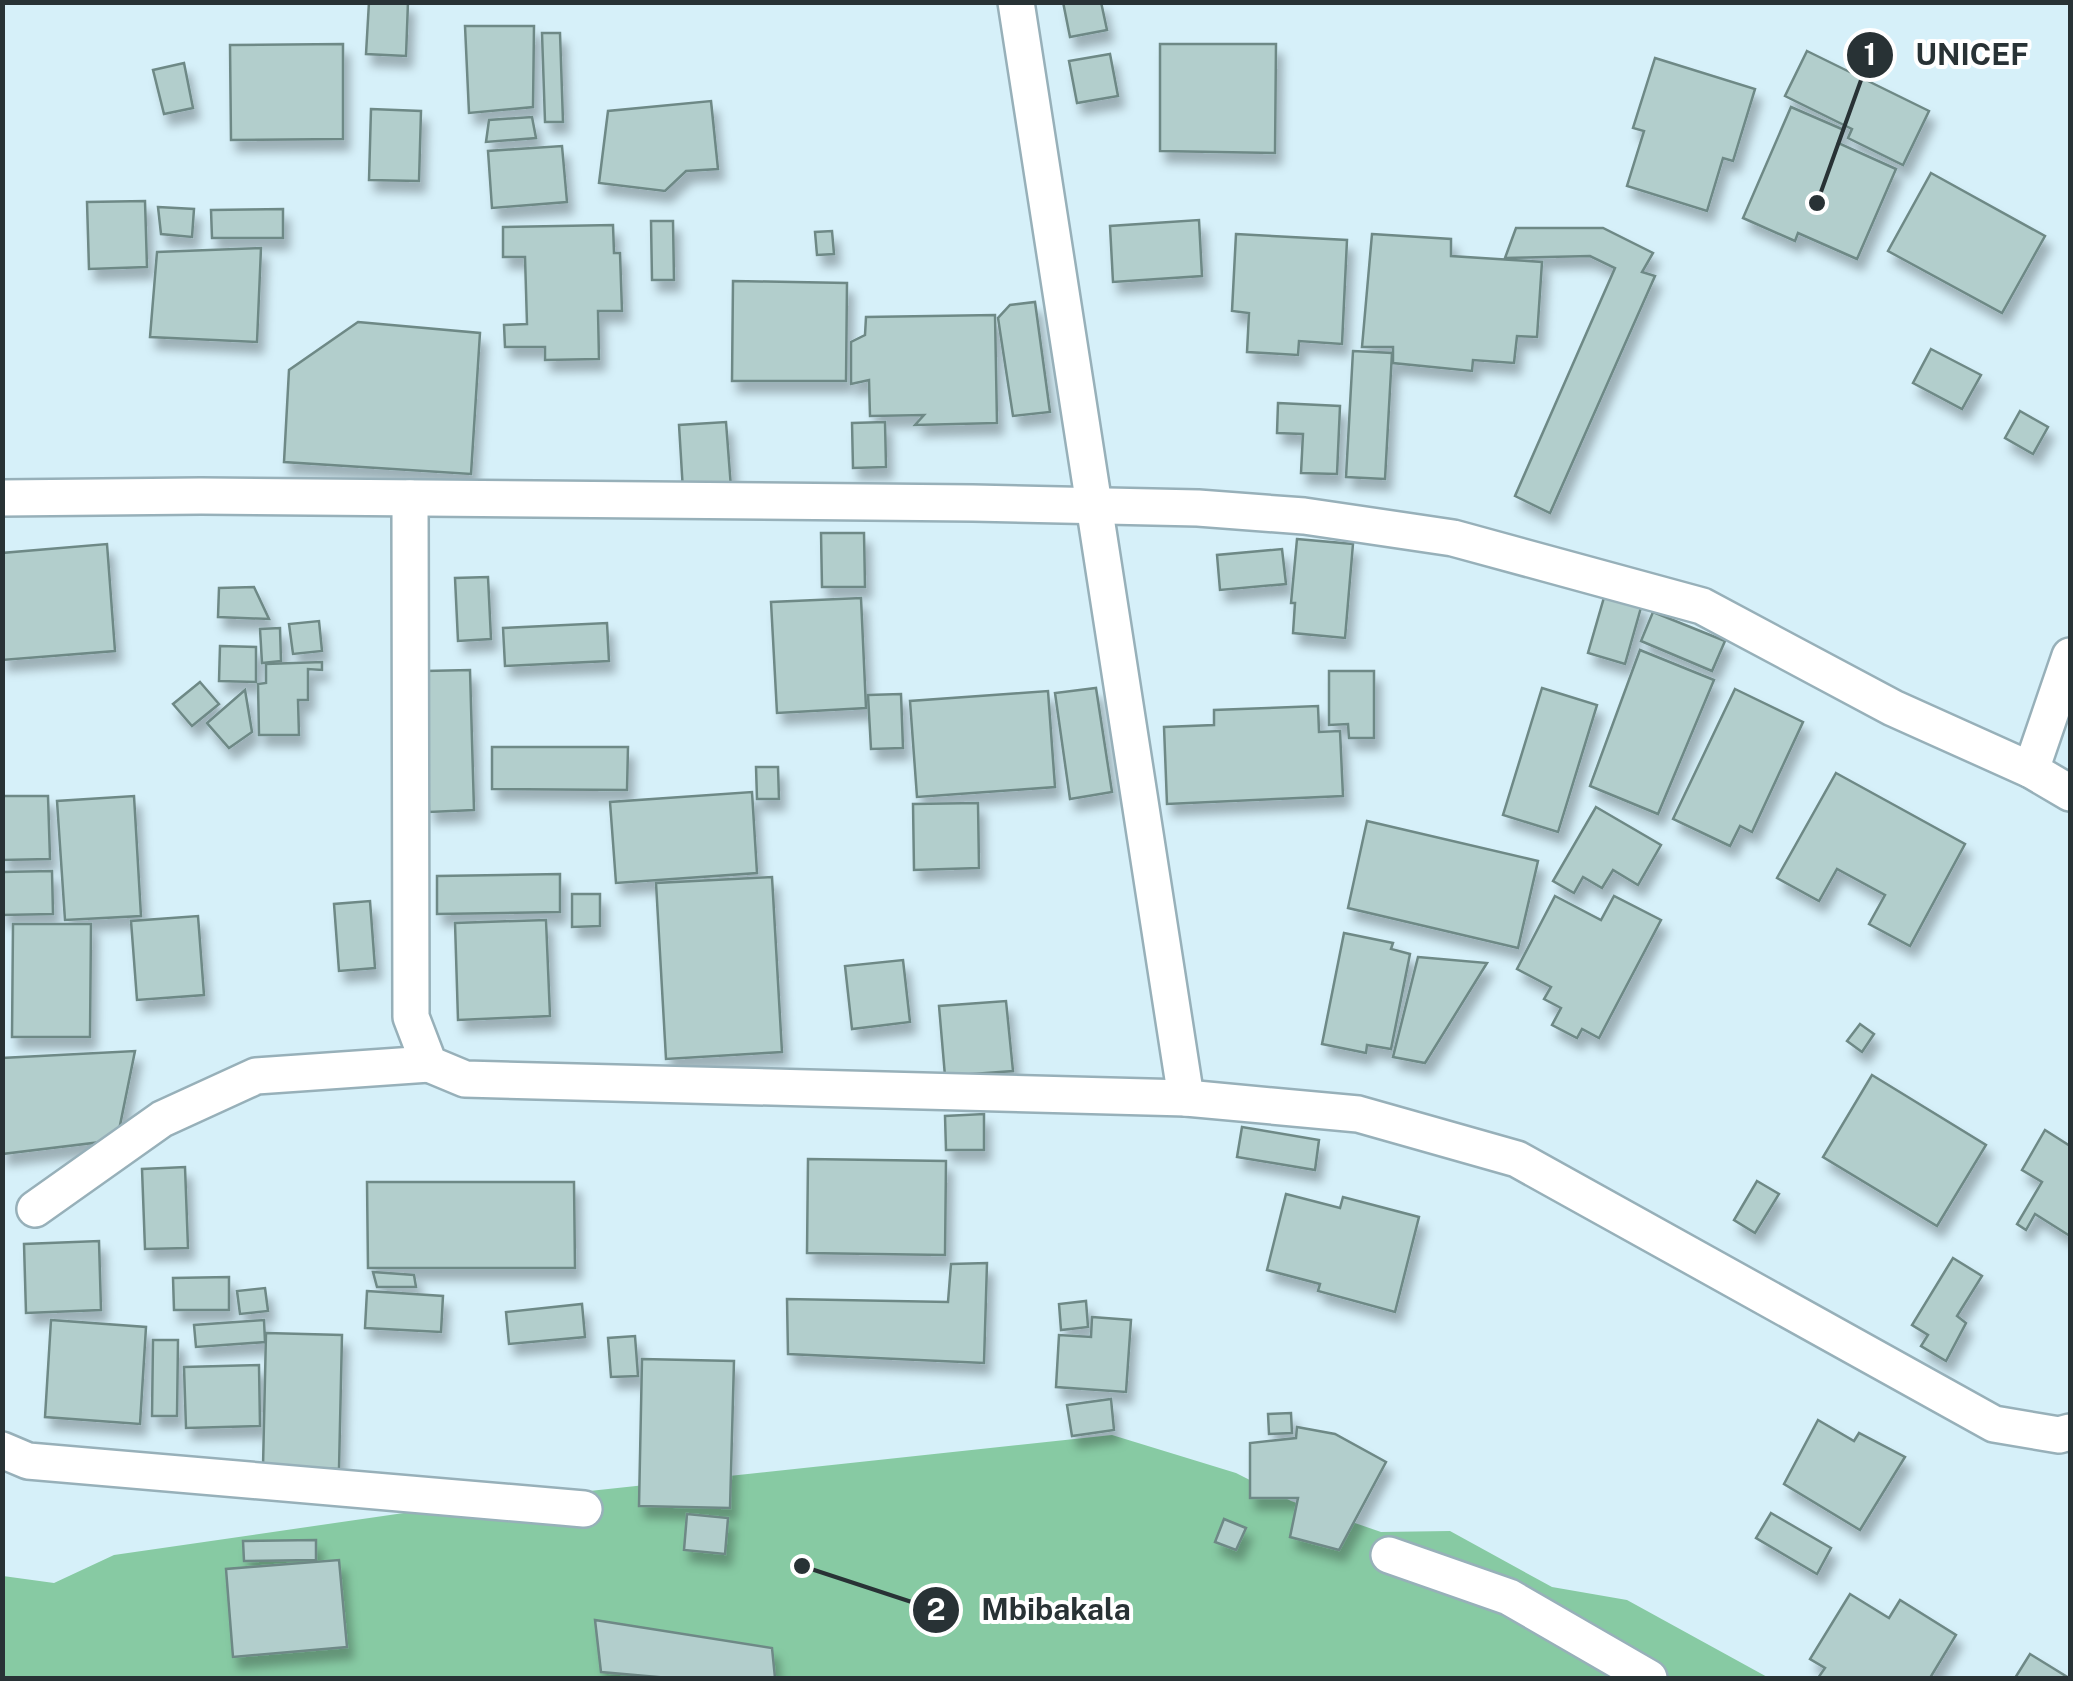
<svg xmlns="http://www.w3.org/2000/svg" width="2073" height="1681" viewBox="0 0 2073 1681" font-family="'Public Sans',sans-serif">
<defs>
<filter id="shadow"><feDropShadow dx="6" dy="11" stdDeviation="5" flood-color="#0004"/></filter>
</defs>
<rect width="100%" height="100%" fill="#d6f0f9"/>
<path fill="#87caa3" d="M1112,1435L1236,1473L1291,1501L1381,1532L1450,1531L1552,1587L1627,1600L1769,1678H3V1576L54,1583L114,1555L459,1505Z"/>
<g fill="#b2cecc" stroke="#6e8986" stroke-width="2.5" filter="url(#shadow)">
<path d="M369,2H408L406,56L366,54Z"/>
<path d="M1063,2H1101L1107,30L1070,37Z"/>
<path d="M465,26H534L533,107L469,113Z"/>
<path d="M542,33H560L563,122H545Z"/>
<path d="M343,44V139L231,140L230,45Z"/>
<path d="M1160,44H1276L1275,153L1160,151Z"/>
<path d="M1807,51L1929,111L1903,165L1848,138L1852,129L1785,96Z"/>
<path d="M1110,54L1118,96L1077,103L1069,61Z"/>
<path d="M1655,58L1755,89L1733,161L1723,158L1707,211L1627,186L1644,131L1633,128Z"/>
<path d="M184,63L193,108L164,114L153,70Z"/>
<path d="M711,101L718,169L686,171L665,191L599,183L608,111Z"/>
<path d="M1791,107L1844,130L1838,143L1896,169L1857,259L1798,233L1795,241L1743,218Z"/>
<path d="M371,109L421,111L419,181L369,180Z"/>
<path d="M532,117L536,138L486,142L489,120Z"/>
<path d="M562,146L567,202L492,208L488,151Z"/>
<path d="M1931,173L2045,236L2002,313L1888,251Z"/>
<path d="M145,201L147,267L89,269L87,202Z"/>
<path d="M158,207L194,209L192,237L161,234Z"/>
<path d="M283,209V238H212L211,210Z"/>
<path d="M1199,220L1202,276L1113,282L1110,226Z"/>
<path d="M651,221H673L674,280H652Z"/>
<path d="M613,225L614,253H620L622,311H598L599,359L545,360V347H505L504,325L527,324L525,257H503V227Z"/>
<path d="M1516,228H1603L1653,253L1642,272L1655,276L1550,513L1515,496L1615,268L1590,256L1505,258Z"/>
<path d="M832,231L834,254L817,255L815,232Z"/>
<path d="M1236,234L1347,240L1342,344L1299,341L1298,355L1247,352L1249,313L1232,311Z"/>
<path d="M1372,234L1451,239V256L1542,262L1537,337L1517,336L1514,363L1473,360L1472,371L1393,363V347H1362Z"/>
<path d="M261,248L257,342L150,337L157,252Z"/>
<path d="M733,281L847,283L846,381H732Z"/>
<path d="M1035,302L1050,412L1013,416L998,318L1010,305Z"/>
<path d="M995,315L997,423L915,425L924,415L870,416L869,380L851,384V342L865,335L866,317Z"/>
<path d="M358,322L480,333L471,474L284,462L289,370Z"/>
<path d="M1931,349L1981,375L1962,409L1913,383Z"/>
<path d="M1353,351L1392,353L1385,479L1346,477Z"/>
<path d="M1278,403L1340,406L1337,474L1301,473L1303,434L1277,433Z"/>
<path d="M2020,411L2048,427L2033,454L2005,438Z"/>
<path d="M726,422L731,488L683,491L679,425Z"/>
<path d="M885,422L886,467L853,468L852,423Z"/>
<path d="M821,533H864L865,587H822Z"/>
<path d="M1297,539L1353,544L1345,638L1293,633L1295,603H1291Z"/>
<path d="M107,544L115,651L2,660V553Z"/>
<path d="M1282,549L1286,584L1220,590L1217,555Z"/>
<path d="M488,577L491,639L458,641L455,578Z"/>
<path d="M254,587L269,619L218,617L219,588Z"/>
<path d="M1605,594L1642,604L1625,664L1588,653Z"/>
<path d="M861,598L866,708L777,713L771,602Z"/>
<path d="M1653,612L1725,641L1712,671L1641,641Z"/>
<path d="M319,621L322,651L293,654L289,624Z"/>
<path d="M607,623L609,661L505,666L503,628Z"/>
<path d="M280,628L281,661L262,663L260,629Z"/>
<path d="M220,646L256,647V682L219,681Z"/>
<path d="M1640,650L1714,680L1658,814L1590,786Z"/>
<path d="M322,662V670L308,669V700H298L299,735H259L258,684L266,683V664Z"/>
<path d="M470,670L474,810L429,812L425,671Z"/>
<path d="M1329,671H1374V738H1349L1348,724L1329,725Z"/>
<path d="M200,682L219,704L192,726L173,704Z"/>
<path d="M1096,688L1112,792L1070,799L1055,693Z"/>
<path d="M1542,688L1597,705L1558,832L1503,815Z"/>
<path d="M1735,689L1803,722L1752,832L1740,826L1730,846L1673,819Z"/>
<path d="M245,690L252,732L229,748L207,723Z"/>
<path d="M1048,691L1055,787L917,797L910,701Z"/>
<path d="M901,694L903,748L871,749L868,695Z"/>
<path d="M1318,706L1319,732L1340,731L1343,796L1167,804L1164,727L1214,725V710Z"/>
<path d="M492,747H628L627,790L492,789Z"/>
<path d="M756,767H778L779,799H757Z"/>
<path d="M1836,773L1965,844L1910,946L1869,924L1885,895L1837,869L1819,901L1777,878Z"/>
<path d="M752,792L757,873L616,883L610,802Z"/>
<path d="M2,796H48L50,859L2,860Z"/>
<path d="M134,796L141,916L65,920L57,801Z"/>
<path d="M978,803L979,868L914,870L913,804Z"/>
<path d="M1596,807L1661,845L1638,885L1613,870L1602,888L1583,877L1574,893L1553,881Z"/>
<path d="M1367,821L1538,861L1518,948L1348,908Z"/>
<path d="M52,871L53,914L2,915V872Z"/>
<path d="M560,874V912L437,914V876Z"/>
<path d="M772,877L782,1052L666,1059L656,883Z"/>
<path d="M572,894H600V926L572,927Z"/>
<path d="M1555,896L1601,920L1614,896L1661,920L1599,1038L1582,1029L1577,1038L1552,1025L1561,1008L1544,999L1551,987L1517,969Z"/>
<path d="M370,901L375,968L339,971L334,904Z"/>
<path d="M198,916L204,995L137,1000L131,921Z"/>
<path d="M546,920L550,1016L458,1020L455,923Z"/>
<path d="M13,924H91L90,1037H12Z"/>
<path d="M1344,933L1393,943L1391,949L1410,954L1391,1049L1367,1045L1366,1053L1322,1044Z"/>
<path d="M1418,957L1487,963L1425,1063L1393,1057Z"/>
<path d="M903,960L910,1022L852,1029L845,966Z"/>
<path d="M1006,1001L1013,1071L945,1076L939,1006Z"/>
<path d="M1860,1024L1874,1034L1862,1052L1847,1041Z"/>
<path d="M135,1051L117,1140L2,1154V1058Z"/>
<path d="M1872,1075L1986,1145L1937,1226L1823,1157Z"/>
<path d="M984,1114V1150H946L945,1116Z"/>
<path d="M1242,1127L1319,1140L1315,1170L1237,1157Z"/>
<path d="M2045,1130L2070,1146V1236L2035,1214L2026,1230L2017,1224L2042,1182L2022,1170Z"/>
<path d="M808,1159L946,1161L945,1255L807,1253Z"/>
<path d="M185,1167L188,1248L145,1249L142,1169Z"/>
<path d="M1757,1181L1779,1194L1755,1233L1734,1220Z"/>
<path d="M367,1182H574L575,1268H368Z"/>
<path d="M1286,1194L1340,1208L1343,1197L1419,1217L1395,1312L1318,1291L1320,1284L1267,1270Z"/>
<path d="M99,1241L101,1310L26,1313L24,1244Z"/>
<path d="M1953,1258L1982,1276L1957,1316L1966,1323L1946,1361L1921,1346L1928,1335L1912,1325Z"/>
<path d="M987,1263L984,1363L788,1354L787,1299L948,1302L951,1264Z"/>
<path d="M373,1272L414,1275L416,1287H377Z"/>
<path d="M229,1277V1310H174L173,1278Z"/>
<path d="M265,1288L268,1311L240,1314L237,1291Z"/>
<path d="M367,1291L443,1296L441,1332L365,1328Z"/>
<path d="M1086,1301L1088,1327L1061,1330L1059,1304Z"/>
<path d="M582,1304L585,1337L509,1344L506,1312Z"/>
<path d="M1092,1317L1131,1320L1126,1392L1056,1387L1059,1335L1091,1337Z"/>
<path d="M51,1320L146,1327L140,1424L45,1417Z"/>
<path d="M264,1320L265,1342L196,1347L194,1325Z"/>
<path d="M266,1333L342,1335L339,1469L263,1467Z"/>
<path d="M635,1336L638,1376L611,1377L608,1338Z"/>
<path d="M153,1340H178L177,1416H152Z"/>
<path d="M642,1359L734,1361L730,1508L639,1506Z"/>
<path d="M259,1365L260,1426L186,1428L184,1367Z"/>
<path d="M1111,1399L1114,1430L1072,1436L1067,1405Z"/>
<path d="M1291,1413L1292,1433L1269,1434L1268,1414Z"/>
<path d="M1818,1420L1854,1441L1859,1433L1905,1457L1860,1530L1784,1484Z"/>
<path d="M1297,1427L1335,1434L1386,1462L1339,1550L1290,1537L1298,1498H1250V1443L1296,1438Z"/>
<path d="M1771,1513L1831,1548L1817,1574L1756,1538Z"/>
<path d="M687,1514L728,1518L725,1554L684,1550Z"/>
<path d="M1224,1519L1246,1528L1236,1550L1215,1542Z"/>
<path d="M316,1540V1560L244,1561L243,1541Z"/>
<path d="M339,1560L347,1647L233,1657L226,1569Z"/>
<path d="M1850,1594L1889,1618L1900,1600L1956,1635L1930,1678H1818L1825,1668L1810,1659Z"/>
<path d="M595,1620L772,1648L775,1678H669L601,1672Z"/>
<path d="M2030,1654L2069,1678H2015Z"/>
</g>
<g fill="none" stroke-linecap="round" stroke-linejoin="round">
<defs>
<g id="street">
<path d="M1016,2L1186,1098"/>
<path d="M2,498L201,496L973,503L1198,508L1304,516L1453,538L1702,606L1893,708L2031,770L2070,793"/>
<path d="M410,498L411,1017L429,1064L465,1079L1186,1098L1358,1114L1517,1159L1994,1424L2059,1435L2070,1432"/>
<path d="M2031,770L2070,656"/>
<path d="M35,1209L162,1119L256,1076L429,1064"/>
<path d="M2,1450L28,1461L584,1509"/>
<path d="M1389,1555L1509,1597L1649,1678"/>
</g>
</defs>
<use href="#street" stroke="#97b0b9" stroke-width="40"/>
<use href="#street" stroke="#fff" stroke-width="35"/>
</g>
<path fill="none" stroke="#283235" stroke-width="4" d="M1817 203L1870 55M802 1566L936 1610"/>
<g fill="#283235" stroke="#fff" stroke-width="4">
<circle cx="1817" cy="203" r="10"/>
<circle cx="802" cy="1566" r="10"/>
<circle cx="1870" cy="55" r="25"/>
<circle cx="936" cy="1610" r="25"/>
</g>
<g font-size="30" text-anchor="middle" font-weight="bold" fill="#fff">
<text x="1870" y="65">1</text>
<text x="936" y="1620">2</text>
</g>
<g font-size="30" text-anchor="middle" font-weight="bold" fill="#283235" stroke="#fff" stroke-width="8" stroke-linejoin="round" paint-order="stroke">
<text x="1972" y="65">UNICEF</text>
<text x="1056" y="1620">Mbibakala</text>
</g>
<rect width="2073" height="1681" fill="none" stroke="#283235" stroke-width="10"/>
</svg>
